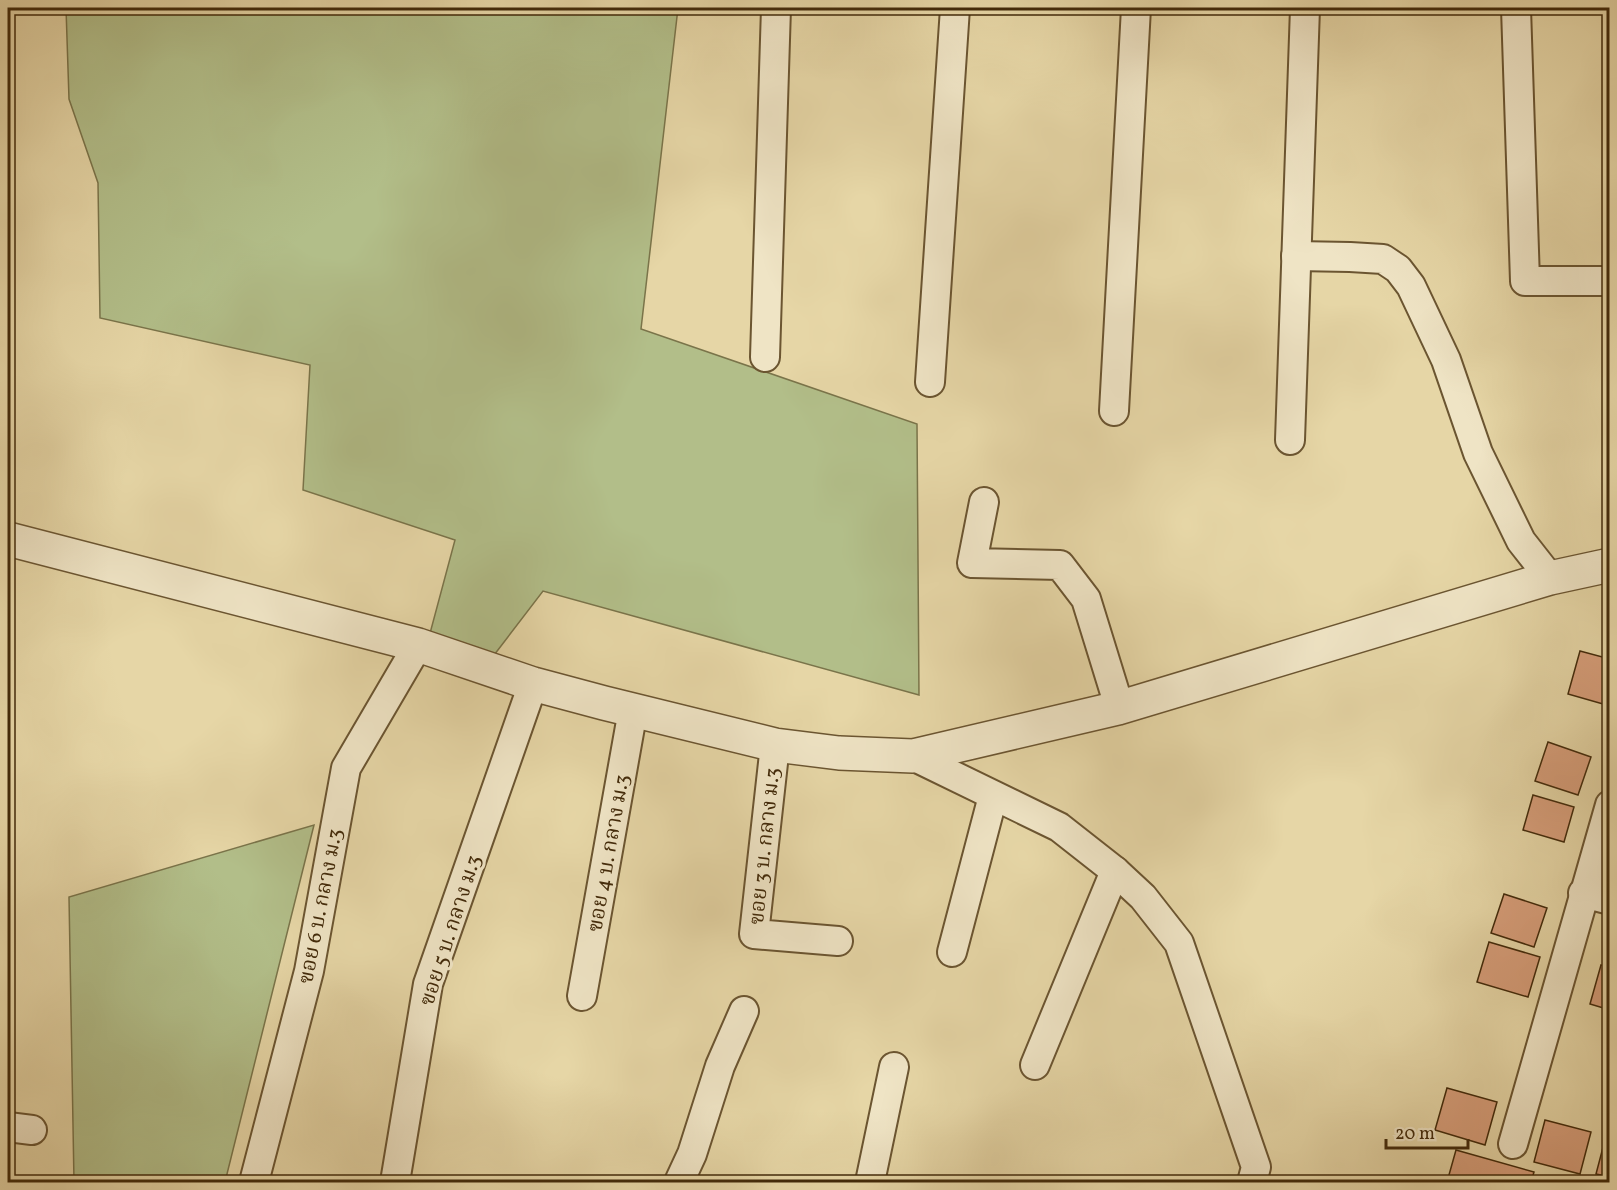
<svg xmlns="http://www.w3.org/2000/svg" width="1617" height="1190" viewBox="0 0 1617 1190" font-family="Vollkorn,'Noto Serif Thai',serif">
<rect width="100%" height="100%" fill="#e6d6a6"/>
<filter id="stains"><feTurbulence type="fractalNoise" baseFrequency=".00333" numOctaves="4"/><feColorMatrix values="0 0 0 0 .2 0 0 0 0 .09 0 0 0 0 .02 0 0 0 .5 -.17"/></filter>
<radialGradient id="worn" r=".72"><stop offset=".6" stop-color="#630" stop-opacity="0"/><stop offset="1" stop-color="#630" stop-opacity=".3"/></radialGradient>
<g fill="#b2be89" stroke="#7a744a" stroke-width="1.5">
<path d="M66,8H678L641,329L917,424L919,695L543,591L491,659L429,637L455,540L303,490L310,365L100,318L98,183L69,99Z"/>
<path d="M314,825L225,1182H74L69,897Z"/>
</g>
<g fill="#d79e7a" stroke="#422a0a" stroke-width="1.5">
<path d="M1580,651L1610,659V706L1568,694Z"/>
<path d="M1548,742L1591,757L1578,795L1535,781Z"/>
<path d="M1533,795L1574,807L1564,842L1523,830Z"/>
<path d="M1504,894L1547,908L1534,947L1491,933Z"/>
<path d="M1489,942L1540,957L1528,997L1477,982Z"/>
<path d="M1601,965L1610,967V1010L1590,1004Z"/>
<path d="M1447,1088L1497,1102L1485,1145L1435,1130Z"/>
<path d="M1545,1120L1591,1132L1580,1174L1534,1162Z"/>
<path d="M1606,1136L1610,1137V1177L1596,1174Z"/>
<path d="M1456,1150L1534,1172L1531,1182H1447Z"/>
</g>
<g fill="none" stroke-linecap="round" stroke-linejoin="round">
<defs>
<g id="minor">
<path d="M1516,8L1525,281H1610"/>
<path d="M1296,256L1350,257L1383,259L1398,269L1411,286L1446,360L1478,453L1521,541L1550,578"/>
<path d="M765,357L776,8"/>
<path d="M930,382L955,8"/>
<path d="M1114,411L1136,8"/>
<path d="M1290,440L1305,8"/>
<path d="M984,502L972,563L1060,565L1086,599L1119,706L1118,708"/>
<path d="M775,745L754,934L838,941"/>
<path d="M913,756L1059,827L1115,871L1143,897L1179,943L1256,1167L1252,1182"/>
<path d="M1583,893L1610,900"/>
<path d="M952,952L993,796"/>
<path d="M582,996L633,710"/>
<path d="M1035,1065L1115,871"/>
<path d="M8,1127L32,1130"/>
<path d="M1513,1144L1610,805"/>
<path d="M254,1182L309,971L346,768L418,645"/>
<path d="M395,1182L428,984L533,684"/>
<path d="M679,1182L692,1154L720,1066L744,1011"/>
<path d="M870,1182L894,1067"/>
</g>
<path id="tertiary" d="M8,539L418,645L533,684L604,703L775,745L839,753L913,756L1118,708L1550,578L1610,565"/>
</defs>
<use href="#minor" stroke="#6b5531" stroke-width="32"/>
<use href="#tertiary" stroke="#6b5531" stroke-width="36"/>
<use href="#minor" stroke="#efe4c5" stroke-width="28"/>
<use href="#tertiary" stroke="#efe4c5" stroke-width="33"/>
</g>
<g text-anchor="middle" stroke-width="6" stroke-linejoin="round" paint-order="stroke">
<g font-size="21" fill="#422a0a" stroke="#efe4c5">
<text transform="translate(764 846) rotate(-84)" y="7">ฃอย 3 บ. กลาง ม.3</text>
<text transform="translate(608 853) rotate(-80)" y="7">ฃอย 4 บ. กลาง ม.3</text>
<text transform="translate(320 906) rotate(-79)" y="7">ฃอย 6 บ. กลาง ม.3</text>
<text transform="translate(450 930) rotate(-72)" y="7">ฃอย 5 บ. กลาง ม.3</text>
</g>
</g>
<rect width="1617" height="1190" fill="none" stroke="#e6d6a6" stroke-width="30"/>
<rect x="9" y="9" width="1599" height="1172" fill="none" stroke="#422a0a" stroke-width="3"/>
<rect x="15" y="15" width="1587" height="1160" fill="none" stroke="#422a0a" stroke-width="1.5"/>
<path d="M1386 1139v9h82v-9" fill="none" stroke="#422a0a" stroke-width="3"/>
<text x="1395" y="1139" font-size="18" fill="#422a0a" stroke="#efe4c5" stroke-width="4.5" paint-order="stroke">20 m</text>
<rect width="100%" height="100%" filter="url(#stains)"/>
<rect width="100%" height="100%" fill="url(#worn)"/>
</svg>
